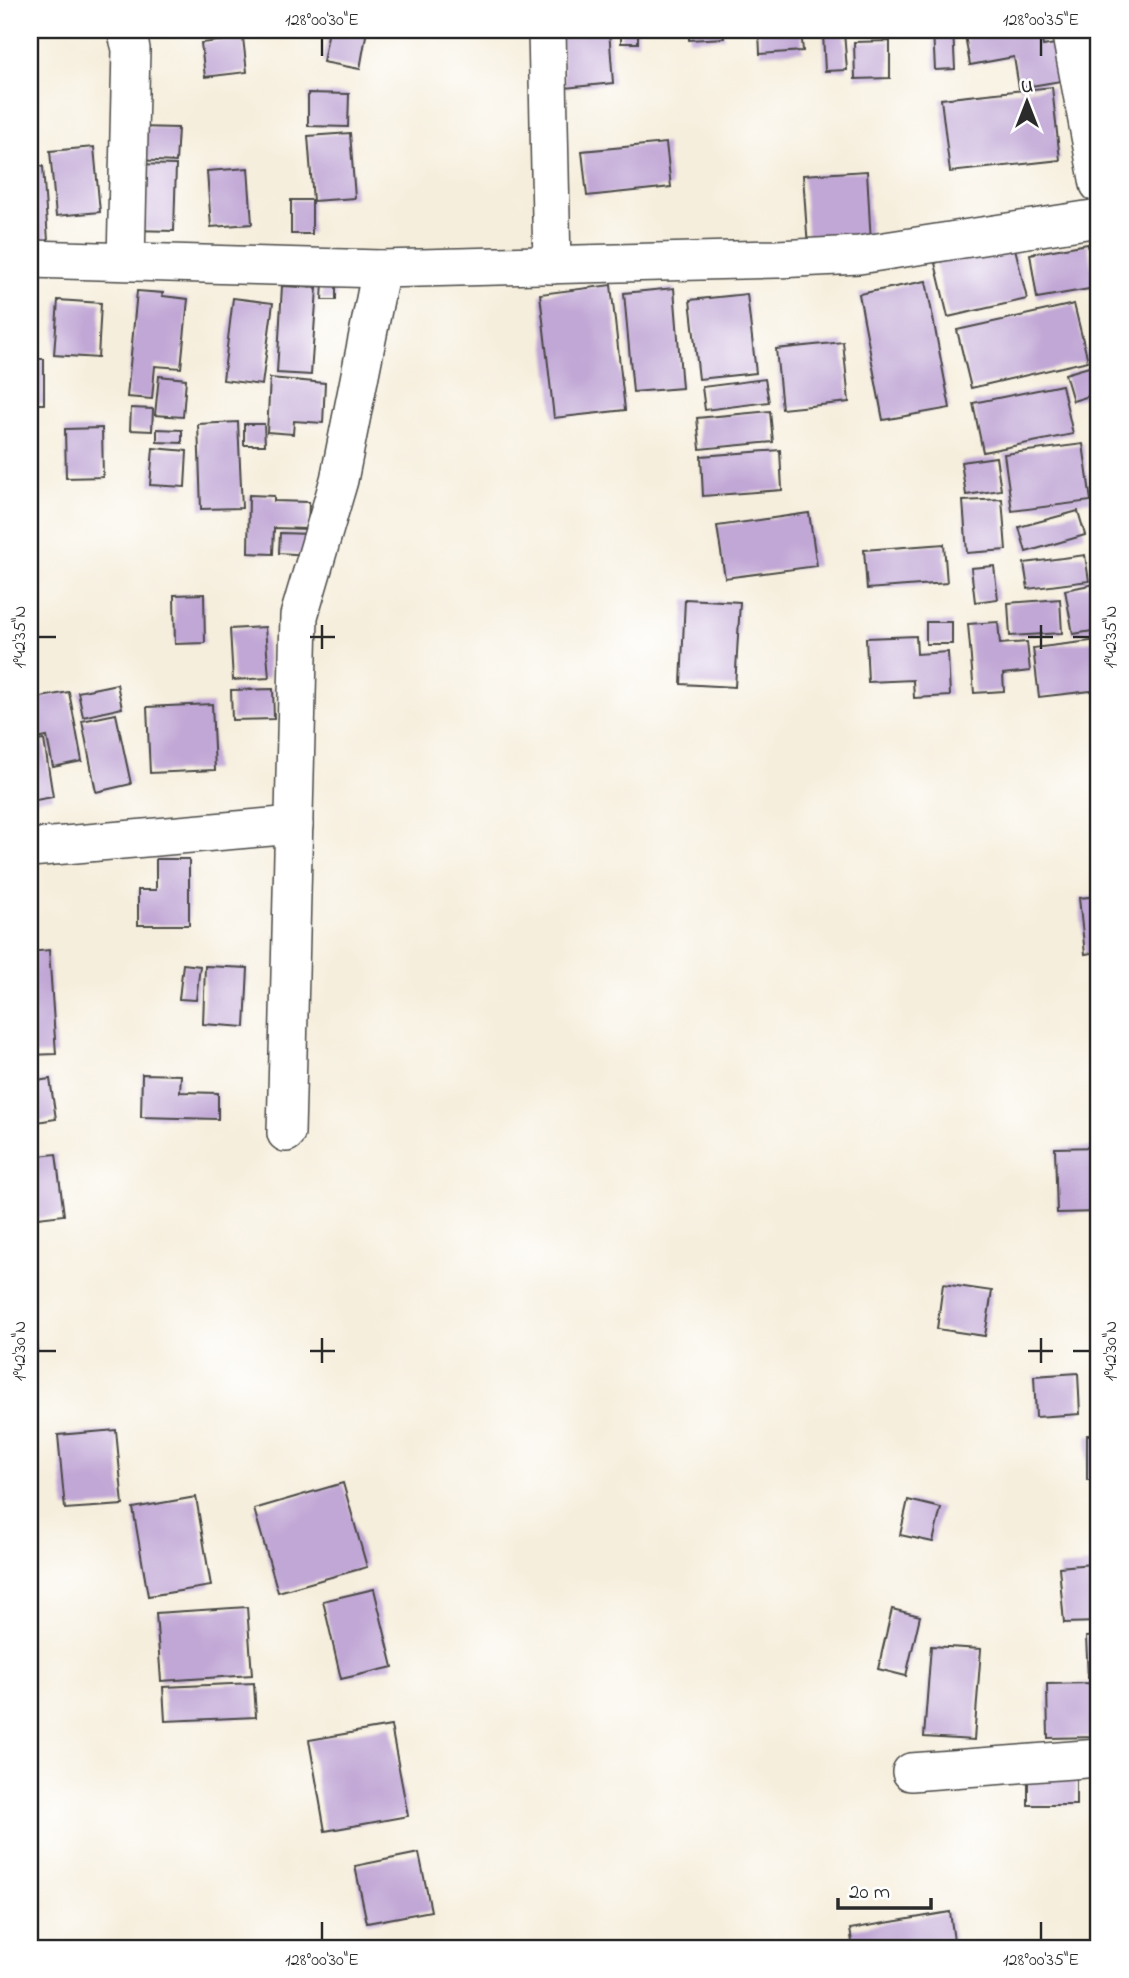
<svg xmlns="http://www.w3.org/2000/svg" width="1129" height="1978" viewBox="0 0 1129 1978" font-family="'Indie Flower',sans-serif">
<rect width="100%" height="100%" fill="#fff"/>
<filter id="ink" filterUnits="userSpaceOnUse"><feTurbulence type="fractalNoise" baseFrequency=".0143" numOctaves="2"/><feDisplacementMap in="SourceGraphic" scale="14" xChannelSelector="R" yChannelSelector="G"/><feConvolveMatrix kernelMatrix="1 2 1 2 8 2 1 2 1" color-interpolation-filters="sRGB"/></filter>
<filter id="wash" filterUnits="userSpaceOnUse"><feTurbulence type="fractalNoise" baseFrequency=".00686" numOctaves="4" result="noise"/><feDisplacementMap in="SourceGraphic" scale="28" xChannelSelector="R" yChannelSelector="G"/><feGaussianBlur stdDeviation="1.57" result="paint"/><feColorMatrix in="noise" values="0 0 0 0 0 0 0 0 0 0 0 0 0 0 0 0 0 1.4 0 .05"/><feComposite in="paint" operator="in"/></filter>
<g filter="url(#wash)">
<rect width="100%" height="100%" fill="#f6eedc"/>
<g id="blocks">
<g fill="#c1a7d5">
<path d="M329,30H367L360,69L323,62Z"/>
<path d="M560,30H609L613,83L565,88Z"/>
<rect x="621" y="30" width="17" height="13"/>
<path d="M689,30H724V38L689,40Z"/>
<path d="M759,30H801L803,51L760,54Z"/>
<path d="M933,30H953L955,69L935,70Z"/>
<path d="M987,30H1040L1043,46L1055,44L1061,81L1019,88L1014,57L970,65L965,35Z"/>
<path d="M844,32L847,70L825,71L823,34Z"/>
<path d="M243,38L247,72L205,77L201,43Z"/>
<path d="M890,41V78L855,79L854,42Z"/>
<path d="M1052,87L1060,160L950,172L941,99Z"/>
<path d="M308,93L349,94L348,127L308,126Z"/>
<path d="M138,127L178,128L176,162L137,160Z"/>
<path d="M350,133L355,198L313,201L308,136Z"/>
<path d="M666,143L671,187L587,196L582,151Z"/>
<path d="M94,147L100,212L56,216L50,151Z"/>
<path d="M133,164L176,165L174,231L131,230Z"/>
<path d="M30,166H43L48,241L30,242Z"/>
<path d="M248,168L252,224L211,227L207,171Z"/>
<path d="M867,171L871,244L808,248L803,175Z"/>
<rect x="291" y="200" width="21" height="34"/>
<path d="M1014,244L1027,299L948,317L935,263Z"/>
<path d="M1088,244L1095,288L1037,298L1030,254Z"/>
<path d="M323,281H336V300H322Z"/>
<path d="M926,281L950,408L883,420L859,294Z"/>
<path d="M611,285L625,410L554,418L540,294Z"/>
<path d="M282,286L317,288L311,375L277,373Z"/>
<path d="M674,288L682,388L633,392L624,293Z"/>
<path d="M137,291L163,293L162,296L188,299L181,368L155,366L152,399L127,397Z"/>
<path d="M747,294L756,373L699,379L690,300Z"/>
<path d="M233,298L273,303L262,385L223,380Z"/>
<path d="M58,300L101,303L98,358L54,355Z"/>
<path d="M1074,304L1088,361L971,388L957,330Z"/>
<path d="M843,342L849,402L782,409L776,349Z"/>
<rect x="30" y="359" width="14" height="45"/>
<path d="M1099,364V393L1073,401L1065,374Z"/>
<path d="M159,376L186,379L183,417L155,415Z"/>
<path d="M270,378L325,383L323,423L294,421L293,434L267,432Z"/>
<path d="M765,379L769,402L705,410L702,387Z"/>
<path d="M1062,385L1073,434L983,452L973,403Z"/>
<path d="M131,408L153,409L152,431L130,430Z"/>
<path d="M770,411L773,442L700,449L697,418Z"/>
<path d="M238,422L242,508L201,509L198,424Z"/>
<path d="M244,424H264L265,445H244Z"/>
<path d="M102,428L103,477L66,478L65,429Z"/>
<path d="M157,429L182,430V443L157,442Z"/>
<path d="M1083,444L1091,501L1012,511L1004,454Z"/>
<path d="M153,448L187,451L185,487L150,485Z"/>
<path d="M780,450L782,490L703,496L701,456Z"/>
<path d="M996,457L1001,490L966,495L961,462Z"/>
<path d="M249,495L274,496V501L309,502L308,529L274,528L273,554L248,553Z"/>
<path d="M1002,499L1006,550L967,553L963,501Z"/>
<path d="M1078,511L1085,535L1026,552L1019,527Z"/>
<path d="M809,513L817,566L725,578L717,526Z"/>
<path d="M280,533L310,534L309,555L279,553Z"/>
<path d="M944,544L947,583L867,589L864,550Z"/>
<path d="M1085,555L1089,581L1028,589L1024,563Z"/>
<path d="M994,566L998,599L975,602L971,568Z"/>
<path d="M1095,584L1099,606V630L1073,634L1065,590Z"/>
<path d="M204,594L205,643L175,644L174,595Z"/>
<path d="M685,599L740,602L735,687L681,684Z"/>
<path d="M1060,599L1062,633L1010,636L1008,603Z"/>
<rect x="926" y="622" width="26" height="22"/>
<path d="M998,622L1000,644L1027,642L1030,671L1003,674L1004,691L974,693L968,624Z"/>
<path d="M265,627L269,678L233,680L230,629Z"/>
<path d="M916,636L917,654L948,652L950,696L914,698L913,680L868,682L866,638Z"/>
<path d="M1099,640V690L1039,697L1033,648Z"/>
<path d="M117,684L122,708L83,717L78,692Z"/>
<path d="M273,689L274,719L232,720L231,690Z"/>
<path d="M69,692L82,761L53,767L47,737L30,740V699Z"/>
<path d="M212,704L215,770L150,773L147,707Z"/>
<path d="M116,714L131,784L96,792L82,721Z"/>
<path d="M44,740L53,797L30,801V742Z"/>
<path d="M156,859H189V925H138V890H156Z"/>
<path d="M1099,896V952L1085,954L1079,898Z"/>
<path d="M49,950L56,1054L30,1055V952Z"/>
<path d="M183,964L200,966L196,1000L179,999Z"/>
<path d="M205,966L248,968L245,1027L203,1024Z"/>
<path d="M142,1074L181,1075L180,1092L218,1093V1119L141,1117Z"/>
<path d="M50,1079L56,1119L30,1123V1082Z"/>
<path d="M1099,1147V1212L1057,1213L1055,1148Z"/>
<path d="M56,1154L64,1215L30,1219V1157Z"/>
<path d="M943,1284L992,1291L985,1336L937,1329Z"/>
<path d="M30,1322L37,1352L30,1353Z"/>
<path d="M1078,1373L1080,1414L1036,1417L1034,1376Z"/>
<path d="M116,1430L123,1505L65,1509L58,1435Z"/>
<rect x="1087" y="1435" width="12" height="45"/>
<path d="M343,1483L367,1567L278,1592L254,1509Z"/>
<path d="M196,1497L211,1586L148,1596L133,1508Z"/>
<path d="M908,1500L941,1508L933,1542L900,1535Z"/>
<path d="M1091,1564L1093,1582H1099V1622L1064,1623L1059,1567Z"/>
<path d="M374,1589L393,1667L341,1679L323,1601Z"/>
<path d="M247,1607L252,1675L161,1681L156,1613Z"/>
<path d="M892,1609L920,1616L906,1676L878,1669Z"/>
<path d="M1099,1636V1678H1088L1086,1637Z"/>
<path d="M931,1646L981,1649L974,1740L924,1737Z"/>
<path d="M254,1683L256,1717L165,1721L163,1687Z"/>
<path d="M1095,1683L1097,1737L1048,1738L1047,1684Z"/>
<path d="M391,1726L408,1816L325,1831L309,1740Z"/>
<rect x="1028" y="1778" width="48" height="27"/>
<path d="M419,1853L431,1911L367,1923L355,1866Z"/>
<path d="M950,1912L955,1948H853L850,1929Z"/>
</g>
</g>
</g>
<g filter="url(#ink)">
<use href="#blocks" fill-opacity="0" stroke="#494846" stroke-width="2"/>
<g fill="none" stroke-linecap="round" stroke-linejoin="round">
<defs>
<g id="minor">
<path d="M126,30L131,49L126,261"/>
<path d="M547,30L552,265"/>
<path d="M1070,30L1099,184"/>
<path d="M30,259L381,269L777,259L859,255L1099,218"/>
<path d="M30,848L294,825"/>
<path d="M286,1133L299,616L339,480L381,269"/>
<path d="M911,1772L1099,1758"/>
</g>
</defs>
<use href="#minor" stroke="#494846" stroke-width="40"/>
<use href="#minor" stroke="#fff" stroke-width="37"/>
</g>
</g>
<path fill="none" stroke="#2b2b2b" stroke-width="2.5" d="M322,38V56M1041,38V56M322,625V649M1041,625V649M38,637H56M310,637H335M1028,637H1053M1073,637H1090M322,1338V1363M1041,1338V1363M38,1351H56M310,1351H335M1028,1351H1053M1073,1351H1090M322,1922V1940M1041,1922V1940"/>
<rect width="1129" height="1978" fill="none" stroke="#fff" stroke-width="77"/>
<g transform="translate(1027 102)" stroke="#ffffff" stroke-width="5" paint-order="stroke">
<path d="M0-5L12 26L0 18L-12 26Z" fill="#2b2b2b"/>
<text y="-10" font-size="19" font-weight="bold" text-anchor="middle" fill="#2b2b2b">U</text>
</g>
<path d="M838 1898v10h93v-10" fill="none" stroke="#2b2b2b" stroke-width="3.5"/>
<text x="849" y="1898" font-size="21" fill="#2b2b2b" stroke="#ffffff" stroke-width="5" paint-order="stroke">20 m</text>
<rect x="38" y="38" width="1052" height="1902" fill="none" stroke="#2b2b2b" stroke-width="2.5"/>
<g font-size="18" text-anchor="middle" fill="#2b2b2b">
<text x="322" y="25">128°00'30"E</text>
<text x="1041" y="25">128°00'35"E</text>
<text transform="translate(19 637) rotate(-90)" y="6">1°42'35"N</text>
<text transform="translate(1110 637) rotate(-90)" y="6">1°42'35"N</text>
<text transform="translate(19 1351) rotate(-90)" y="6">1°42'30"N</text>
<text transform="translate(1110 1351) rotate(-90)" y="6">1°42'30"N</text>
<text x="322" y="1965">128°00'30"E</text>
<text x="1041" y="1965">128°00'35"E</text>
</g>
</svg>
